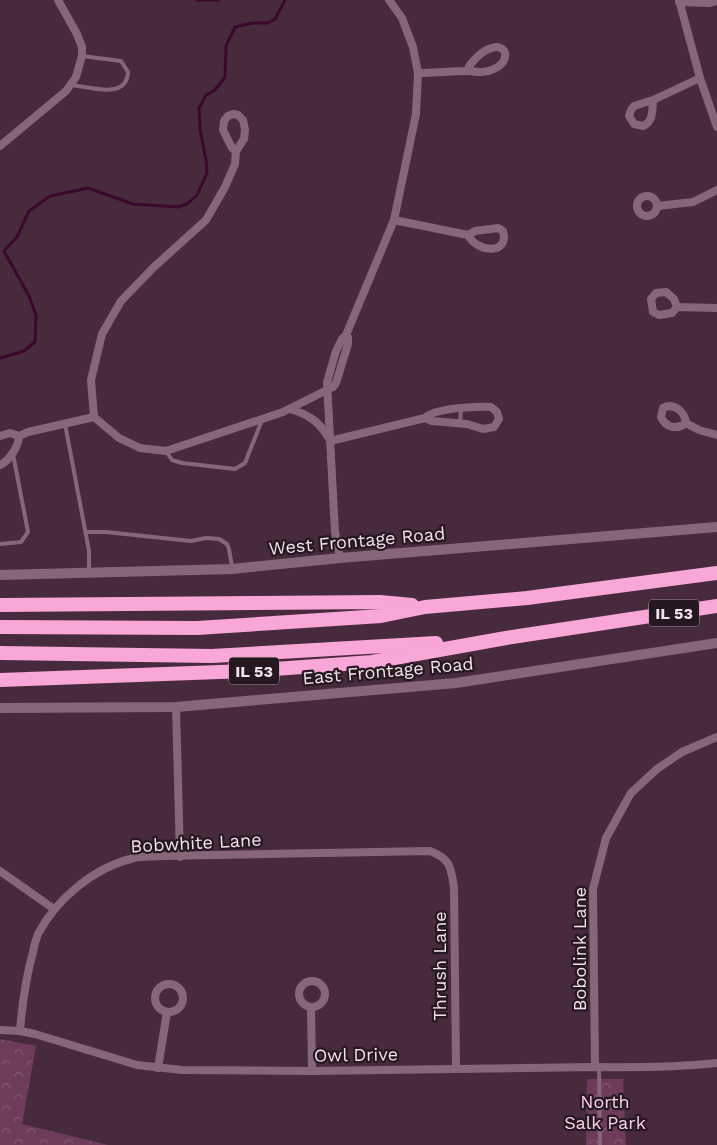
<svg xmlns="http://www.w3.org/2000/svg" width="717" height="1145" viewBox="0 0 717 1145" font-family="'Work Sans',sans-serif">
<defs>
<pattern id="park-crowns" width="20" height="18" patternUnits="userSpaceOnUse" patternTransform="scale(1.25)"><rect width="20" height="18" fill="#6e3b5b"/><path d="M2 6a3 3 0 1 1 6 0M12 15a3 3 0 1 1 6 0" fill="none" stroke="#835773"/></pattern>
</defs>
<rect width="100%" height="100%" fill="#472b3c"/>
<g fill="url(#park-crowns)">
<path d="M0,1039L36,1046L22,1124L108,1145H0Z"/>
<path d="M587,1079H623L626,1145H586Z"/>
</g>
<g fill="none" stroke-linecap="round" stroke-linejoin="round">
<g stroke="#3c072c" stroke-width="3">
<path d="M197,0H218"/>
<path d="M0,358L24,351L35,342L36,315L29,296L4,251L17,237L29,211L50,196L88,188L133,204L178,207L187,204L197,195L207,173L206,160L200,129L199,108L206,95L215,90L225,77L226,46L235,27L252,23H268L275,19L285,0"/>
</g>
<g stroke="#88667a" stroke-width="4">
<path d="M72,85C90,87 127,100 128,72L121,61L82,56"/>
<path d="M65,424L89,551V571"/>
<path d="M460,424L461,409"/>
<path d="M166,451L172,460L182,463L235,469L245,463L262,420"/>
<path d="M86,532H106L191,541L206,538L219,539L227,544L229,549L232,567"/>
<path d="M0,544L21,542L28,532L13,454"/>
<path d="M599,1067L600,1145"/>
</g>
<g stroke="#88667a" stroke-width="8">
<path d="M679,0L700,78L717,127"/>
<path d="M679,2L709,3L717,1"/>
<path d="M418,73C434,73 452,71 468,71C472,71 476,72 480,72C490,72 507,66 505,53C503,47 497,46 492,48C483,50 470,62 467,71"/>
<path d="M653,100C652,110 654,121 643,126L634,124L629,116L631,110L634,106L653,100L700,78"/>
<path d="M0,146L66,91L76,77L82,56V47L77,34L58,0"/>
<circle cx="647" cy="206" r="10"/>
<path d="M657,206L693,202L717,190"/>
<path d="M394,220L468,235L475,231L498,228L503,231C510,255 477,253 468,235"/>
<path d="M677,307L674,299L666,292L656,293L651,299L653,312L659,315L672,313L677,307L717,308"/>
<path d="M290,409C307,414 319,421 328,437"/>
<path d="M94,417L91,380L102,334L121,301L154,267L206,220L225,187L235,164L236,151L244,139L245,130L243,120L238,115L233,114L228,116L224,121L223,130L232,148L236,151"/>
<path d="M686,423C677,430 666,428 661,417L663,408C674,402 685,412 686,423L699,430L717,435"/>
<path d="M0,436L10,433L19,436L28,432L94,417L119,438L140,448L166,451L283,412L333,387L336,383L348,344V337L346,335"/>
<path d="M330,441L425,418C434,408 477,406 491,407L497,412L499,419L494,427L483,429L467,424L432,421L425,418"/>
<path d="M0,465C9,461 19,446 19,436"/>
<path d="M340,558L335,532L327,382L336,351L342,339L346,335L394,220L416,114L418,73L413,47L402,18L389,0"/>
<path d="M176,707L180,857"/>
<path d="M0,871L54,909"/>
<circle cx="312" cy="994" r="13"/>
<circle cx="169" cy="998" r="14"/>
<path d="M311,1007L312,1071"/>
<path d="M0,1030L20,1031L35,1034L137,1065L182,1070L312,1071L595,1067C636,1068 676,1067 717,1063"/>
<path d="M20,1031C22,1004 26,978 33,952C34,946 36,939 38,934C57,898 95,867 134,858C142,856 152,857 161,856L430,851C451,859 451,868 454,888L456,1068"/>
<path d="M595,1067L593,889L606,838L631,793L657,769L682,752L717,737"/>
<path d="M158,1068L167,1012"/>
</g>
<g stroke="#88667a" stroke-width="10">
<path d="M0,575L232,569L340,558L717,527"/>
<path d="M0,708L176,707L456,683L717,643"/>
</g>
<g stroke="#f9a6d8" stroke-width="14">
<path d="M0,605L380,602L412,605"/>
<path d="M0,627L197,628L381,616L425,607L527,598L717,573"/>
<path d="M0,653L212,656L436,643"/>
<path d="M0,680L247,671L372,662L506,638L717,606"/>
</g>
</g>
<g text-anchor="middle" stroke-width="4.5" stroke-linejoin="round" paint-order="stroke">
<g fill="#251820" stroke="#b5a5ae" stroke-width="1">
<rect x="649" y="599.5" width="50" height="27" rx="4"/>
<rect x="229" y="657.5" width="50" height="27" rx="4"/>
</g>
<g font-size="16" font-weight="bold" fill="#f3e1eb">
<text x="674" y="619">IL 53</text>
<text x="254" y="677">IL 53</text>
</g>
<g font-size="18" fill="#f3e1eb" stroke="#251820">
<text transform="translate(357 541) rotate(-5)" y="6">West Frontage Road</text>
<text transform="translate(388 671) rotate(-5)" y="6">East Frontage Road</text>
<text transform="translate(196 843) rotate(-3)" y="6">Bobwhite Lane</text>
<text transform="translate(580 949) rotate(-90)" y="6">Bobolink Lane</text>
<text transform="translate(440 966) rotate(-90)" y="6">Thrush Lane</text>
<text transform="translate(356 1055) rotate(-1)" y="6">Owl Drive</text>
</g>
<g font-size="18" fill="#fcd0e9" stroke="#251820">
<text x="605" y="1108">North<tspan x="605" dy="21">Salk Park</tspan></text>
</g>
</g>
</svg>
